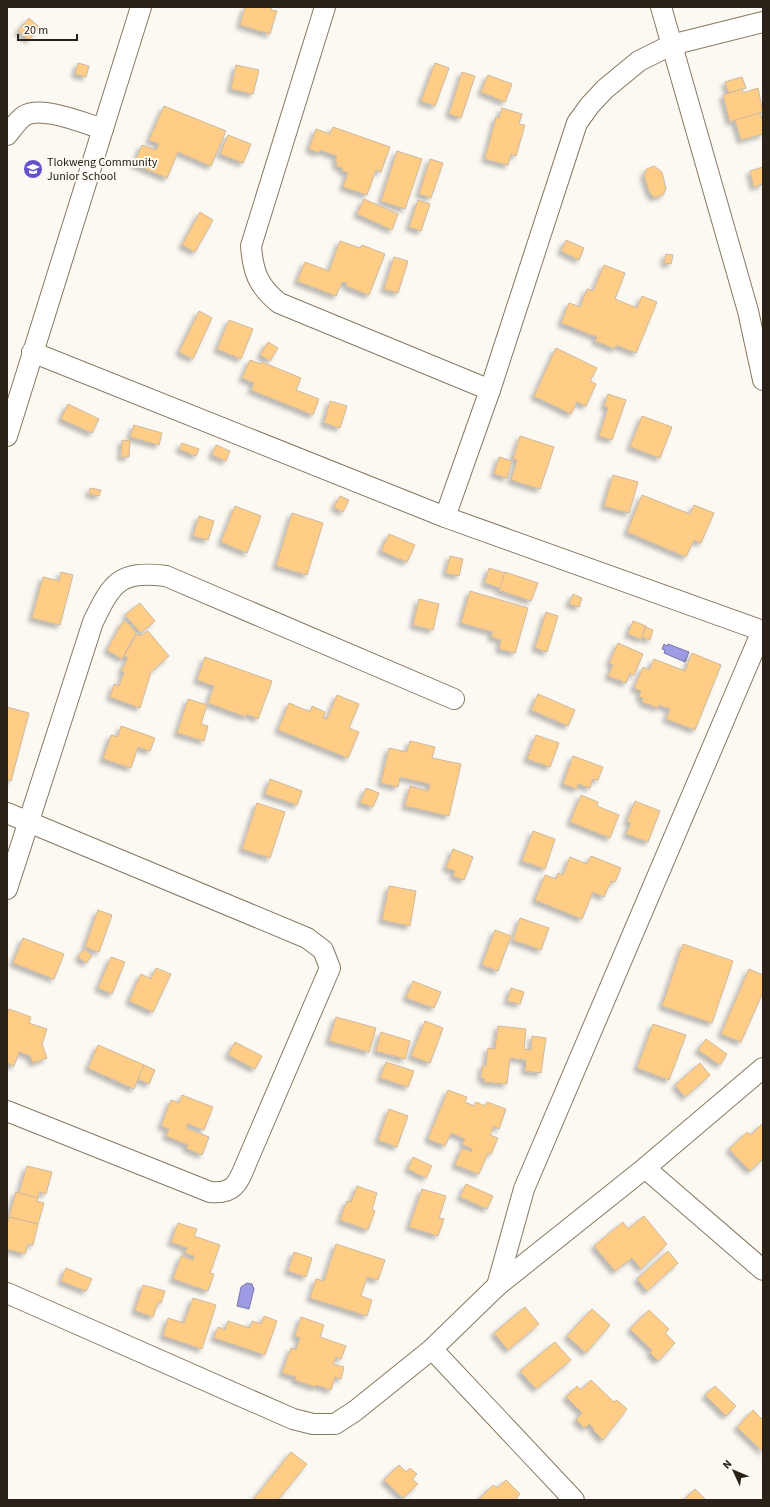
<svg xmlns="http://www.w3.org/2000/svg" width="770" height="1507" viewBox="0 0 770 1507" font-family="'Source Sans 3',sans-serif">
<defs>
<filter id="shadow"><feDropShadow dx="-3.5" dy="3.5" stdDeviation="2" flood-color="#0004"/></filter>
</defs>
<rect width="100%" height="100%" fill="#fcf8f2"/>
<g fill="#9c9be4" stroke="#7a77a7">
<path d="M664,644L667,646L668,644L689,652L685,662L664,653L665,650L662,649Z"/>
<path d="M247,1283L252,1284L254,1289L249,1309L237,1306L241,1287Z"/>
</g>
<g fill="#ffcd85" stroke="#cdb99f" filter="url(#shadow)">
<path d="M245,7H272L271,10L277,11L270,34L240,25Z"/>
<path d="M29,18L39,27L29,40L18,31Z"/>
<path d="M78,63L89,66L86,77L75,74Z"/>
<path d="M435,63L449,68L435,106L421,101Z"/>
<path d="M236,65L259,70L253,94L231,89Z"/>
<path d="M462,72L475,76L461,118L449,114Z"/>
<path d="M488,75L512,84L505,102L481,92Z"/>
<path d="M742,77L746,88L729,93L725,82Z"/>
<path d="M758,88L763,112L730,122L723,95L742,89L743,93Z"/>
<path d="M164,106L226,131L211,166L178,152L167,178L134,164L142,145L156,150L159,144L149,140Z"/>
<path d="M502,108L522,114L519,124L525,125L516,156L511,154L508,165L485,159L496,117L499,118Z"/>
<path d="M760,113L763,123V134L741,140L735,120Z"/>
<path d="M333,127L390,147L381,172L376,170L367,195L343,187L348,173L341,170L343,168L336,166L338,162H335L337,156L320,150L319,153L309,149L316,129L330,134Z"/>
<path d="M228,135L251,144L243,163L220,154Z"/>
<path d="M397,151L422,159L405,209L381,201Z"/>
<path d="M430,159L443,163L431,198L419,194Z"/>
<path d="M654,166L662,172L666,189L663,195L656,197H653L649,191L644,175L647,169Z"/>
<path d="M763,167V184L754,187L750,171Z"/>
<path d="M364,199L398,214L392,230L357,214Z"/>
<path d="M418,200L430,204L421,231L409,227Z"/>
<path d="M200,212L213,220L195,252L182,245Z"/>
<path d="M566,240L584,248L579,260L561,251Z"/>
<path d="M340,241L360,248L362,245L385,254L369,295L346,286L347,283L342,282L336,296L297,281L305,262L329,271Z"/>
<path d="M666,254L673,255L671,264L664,263Z"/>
<path d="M394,257L408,261L398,293L384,289Z"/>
<path d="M604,265L625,273L615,299L637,308L642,296L657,302L636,353L616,345L615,349L595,341L597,337L561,323L569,303L580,307L587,289L593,291Z"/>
<path d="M199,311L212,318L193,359L179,352Z"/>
<path d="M229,320L253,329L241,359L217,349Z"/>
<path d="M268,342L278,348L270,361L260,355Z"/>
<path d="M556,348L597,368L590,381L596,384L586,406L577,402L571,414L534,396Z"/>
<path d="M250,360L261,364L262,362L301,378L296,390L319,399L313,415L251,390L254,383L242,378Z"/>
<path d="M608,394L626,400L612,440L599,436L608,408L604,406Z"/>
<path d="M330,401L347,406L340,428L324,423Z"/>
<path d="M68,404L99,419L92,433L61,419Z"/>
<path d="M642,416L672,427L660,458L630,447Z"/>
<path d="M134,425L162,433L159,445L130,437Z"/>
<path d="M520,436L554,447L540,489L511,480L517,460L513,459Z"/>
<path d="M122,440L130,441L129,457H121Z"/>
<path d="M182,443L199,449L196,456L179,449Z"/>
<path d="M216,445L230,451L226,461L212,455Z"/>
<path d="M499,457L512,461L507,478L494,474Z"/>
<path d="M613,475L638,482L629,513L604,506Z"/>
<path d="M90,488L101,490L99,496L89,494Z"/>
<path d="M642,495L690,514L694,505L714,513L701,543L694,540L686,557L627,532Z"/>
<path d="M340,496L349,500L343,512L334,507Z"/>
<path d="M235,506L261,516L247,553L221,542Z"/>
<path d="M292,513L323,523L307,575L276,566Z"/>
<path d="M199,516L214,521L208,540L193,536Z"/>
<path d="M389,534L415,545L407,562L381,551Z"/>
<path d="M450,556L463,559L459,576L446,573Z"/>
<path d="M489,568L505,573L500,588L485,583Z"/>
<path d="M61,572L73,575L60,625L32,618L43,577L59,581Z"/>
<path d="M505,572L538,583L531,601L499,590Z"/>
<path d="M470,591L528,608L515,653L499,649L501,640L491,637L493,632L461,623Z"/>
<path d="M573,594L582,598L579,607L569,604Z"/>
<path d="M419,599L439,604L433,630L413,625Z"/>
<path d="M140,603L155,621L141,633L125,615Z"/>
<path d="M546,612L558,616L547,652L535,648Z"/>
<path d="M123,621L129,624L136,633L122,659L107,650Z"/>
<path d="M633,621L646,626L641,639L628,634Z"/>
<path d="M646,627L653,630L650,640L642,637Z"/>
<path d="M148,631L169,656L151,672L140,708L110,697L114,684L119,686L124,672L121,671L128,658L124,656L137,634L140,636Z"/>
<path d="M618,643L643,654L634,675L630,673L626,683L608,676L613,665L609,663Z"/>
<path d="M692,653L721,665L695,730L666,719L670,709L659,705L658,708L642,702L643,698L639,697L641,691L634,688L643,667L649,670L654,659L685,671Z"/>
<path d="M205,657L272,681L258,719L247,714L246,717L208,703L214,686L197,680Z"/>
<path d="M538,694L575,710L568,726L531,710Z"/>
<path d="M337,695L359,704L349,728L359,732L348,758L278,730L289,703L310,712L312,706L325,712L323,718L327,719Z"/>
<path d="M188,699L207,705L201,724L208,726L204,741L177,733Z"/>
<path d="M7,707L29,713L11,781L7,780Z"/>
<path d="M121,726L155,738L150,751L138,747L131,768L103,759L111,735L118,737Z"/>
<path d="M536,735L559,743L550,767L527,759Z"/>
<path d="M410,741L435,747L432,758L461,764L449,816L405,806L410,786L428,791L430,784L400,777L398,787L381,783L389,748L407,752Z"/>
<path d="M573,756L603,767L598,780L593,779L590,788L578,784L577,789L563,784Z"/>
<path d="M270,779L302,791L297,805L265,794Z"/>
<path d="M366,788L379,793L373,807L360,803Z"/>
<path d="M581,795L598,802L597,806L619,815L610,838L570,822Z"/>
<path d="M635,801L660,811L648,842L626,834L631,823L627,821Z"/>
<path d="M257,803L285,812L270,858L242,849Z"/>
<path d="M533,831L555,839L545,869L522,861Z"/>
<path d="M453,849L473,857L464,880L453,876L455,871L446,868Z"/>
<path d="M591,856L621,868L615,882L611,881L604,897L593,892L582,919L535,900L545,875L556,879L558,873L563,875L570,857L587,864Z"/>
<path d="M389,886L416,891L410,926L382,920Z"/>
<path d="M98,910L112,915L99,952L85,947Z"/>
<path d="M520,918L549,928L541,950L513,940Z"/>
<path d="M495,930L511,936L498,971L482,965Z"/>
<path d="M23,938L64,954L54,979L13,963Z"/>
<path d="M683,944L733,961L712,1023L662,1006Z"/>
<path d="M84,949L92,956L86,963L78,957Z"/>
<path d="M111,957L125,962L112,994L98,988Z"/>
<path d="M156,968L171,974L153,1012L129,1001L141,974L151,979Z"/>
<path d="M749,969L763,975V992L741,1042L721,1034Z"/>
<path d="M413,981L441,992L434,1008L406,998Z"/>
<path d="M511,988L524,992L520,1004L507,1001Z"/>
<path d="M9,1009L31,1017L29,1023L47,1029L42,1044L47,1058L33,1063L30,1056L19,1052L14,1066L7,1063V1016Z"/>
<path d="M336,1017L376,1028L369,1052L329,1041Z"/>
<path d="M425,1021L443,1028L430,1063L411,1056Z"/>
<path d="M653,1024L686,1035L669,1080L637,1068Z"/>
<path d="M498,1026L526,1029L524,1049L531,1050L532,1036L546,1038L541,1073L525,1071L526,1060L510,1058L507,1084L484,1082L485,1079L481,1078L482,1066H486L488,1048L495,1049Z"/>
<path d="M381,1032L410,1041L405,1059L376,1051Z"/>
<path d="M706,1039L727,1054L720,1065L698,1050Z"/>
<path d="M235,1042L262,1056L255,1069L228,1055Z"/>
<path d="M98,1045L144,1065L134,1089L88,1068Z"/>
<path d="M386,1062L414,1071L408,1087L380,1078Z"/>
<path d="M700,1063L710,1075L685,1097L675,1085Z"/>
<path d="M144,1065L155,1070L149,1084L138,1079Z"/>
<path d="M448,1090L467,1097L465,1102L474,1106L476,1102L485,1106L487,1102L506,1109L499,1129L494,1126L490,1135L498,1138L491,1154L488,1153L479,1174L455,1165L462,1148L471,1152L472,1149L462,1144L465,1139L451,1133L445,1146L428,1139Z"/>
<path d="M182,1095L213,1107L204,1130L188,1124L186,1128L209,1137L202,1155L186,1148L188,1145L166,1136L169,1129L161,1126L171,1100L179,1103Z"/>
<path d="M389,1109L408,1116L397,1147L378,1140Z"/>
<path d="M763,1123V1159L750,1171L729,1149L747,1132L751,1135Z"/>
<path d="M413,1157L432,1166L426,1178L408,1169Z"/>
<path d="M27,1166L52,1172L46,1194L39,1192L38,1198L19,1193Z"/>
<path d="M466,1184L493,1196L487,1209L460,1197Z"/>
<path d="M357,1186L377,1193L372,1209L375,1211L368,1230L340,1220L347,1201L351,1202Z"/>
<path d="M422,1189L446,1196L439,1218L444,1219L438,1236L409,1227Z"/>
<path d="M16,1192L38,1198L37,1201L44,1203L38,1224L9,1217Z"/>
<path d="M644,1216L667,1244L641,1269L632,1258L615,1271L594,1246L623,1222L628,1229Z"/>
<path d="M9,1217L38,1224L33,1245L28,1244L25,1254L7,1249V1225Z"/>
<path d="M178,1223L197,1229L194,1236L220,1245L210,1273L214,1274L208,1291L173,1279L181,1256L193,1260L194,1256L185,1253L187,1248L171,1242Z"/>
<path d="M336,1244L385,1260L378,1280L367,1277L361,1296L372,1300L367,1316L310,1298L316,1279L324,1281Z"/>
<path d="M668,1251L678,1263L647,1291L637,1279Z"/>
<path d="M294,1252L312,1258L306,1277L288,1271Z"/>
<path d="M66,1268L92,1279L86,1291L61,1281Z"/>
<path d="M143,1285L165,1291L161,1303L158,1302L153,1317L135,1311Z"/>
<path d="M193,1298L216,1305L202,1349L163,1336L168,1318L184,1323Z"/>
<path d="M525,1307L539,1324L508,1350L494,1333Z"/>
<path d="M592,1309L610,1325L586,1353L567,1336Z"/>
<path d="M649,1310L669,1329L665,1333L675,1343L658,1361L650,1353L652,1350L630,1329Z"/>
<path d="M264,1316L277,1321L265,1355L214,1338L218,1327L225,1330L228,1321L250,1328L252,1321L261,1324Z"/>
<path d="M301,1317L324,1325L320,1337L346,1346L341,1359L336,1357L333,1364L344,1367L341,1379L335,1377L331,1390L316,1385L315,1387L295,1380L296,1377L282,1373L291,1348L296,1350L300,1338L295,1336Z"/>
<path d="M555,1342L571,1360L536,1389L520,1371Z"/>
<path d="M591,1380L614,1402L617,1400L627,1409L603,1440L593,1430L594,1429L589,1424L585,1428L576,1420L582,1413L566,1397L577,1386L581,1390Z"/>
<path d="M715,1386L736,1406L726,1416L705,1395Z"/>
<path d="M753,1410L763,1420V1452L737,1427Z"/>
<path d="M291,1452L307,1464L278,1500H255L254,1499Z"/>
<path d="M399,1465L406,1472L410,1468L417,1474L412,1479L418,1484L403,1498L384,1480Z"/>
<path d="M506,1480L520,1494L515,1500H478L493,1485L497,1488Z"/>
<path d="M695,1489L706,1500H684Z"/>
</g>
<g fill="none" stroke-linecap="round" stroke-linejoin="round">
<defs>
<g id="minor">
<path d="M325,7L251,246C253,272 258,286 279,303L490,390"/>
<path d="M661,7L748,311L763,380"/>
<path d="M7,135C12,129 17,121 24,116C41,105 83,123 103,129"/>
<path d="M32,352L445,517L763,631"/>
<path d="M7,436L141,7"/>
<path d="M445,517L490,390L577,123L590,105L605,89L639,61L671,45L763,22"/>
<path d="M7,813L307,938L323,950L330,968L248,1159C239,1180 236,1195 210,1192L7,1111"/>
<path d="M7,889L93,622C112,583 119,570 166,576L454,699"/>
<path d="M645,1168L763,1270"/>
<path d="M497,1286L524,1189L762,631"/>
<path d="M7,1293L293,1419L313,1424H335L355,1411L432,1349L497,1286L645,1168L763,1068"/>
<path d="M432,1349L574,1500"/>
</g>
</defs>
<use href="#minor" stroke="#8a7860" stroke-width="22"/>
<use href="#minor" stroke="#fff" stroke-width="20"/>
</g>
<defs>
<symbol id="school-disc" viewBox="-11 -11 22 22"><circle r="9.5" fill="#6252cb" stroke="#fcf8f2"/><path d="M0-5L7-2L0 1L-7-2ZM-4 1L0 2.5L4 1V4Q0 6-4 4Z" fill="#fff"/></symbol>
</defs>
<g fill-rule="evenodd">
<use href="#school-disc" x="22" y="158" width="22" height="22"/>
</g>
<g text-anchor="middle" stroke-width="4" stroke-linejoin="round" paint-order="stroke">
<g font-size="12" fill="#2a2218" stroke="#fcf8f2" text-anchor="start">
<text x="47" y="166">Tlokweng Community<tspan x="47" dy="14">Junior School</tspan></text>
</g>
</g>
<rect width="770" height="1507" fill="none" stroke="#2a2218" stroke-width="16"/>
<g transform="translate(734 1471) rotate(314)" stroke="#fcf8f2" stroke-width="3" paint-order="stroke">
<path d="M0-3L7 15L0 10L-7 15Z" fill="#2a2218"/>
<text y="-6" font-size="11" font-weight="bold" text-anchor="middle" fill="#2a2218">N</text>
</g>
<path d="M18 34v6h59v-6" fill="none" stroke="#2a2218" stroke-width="2"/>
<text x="24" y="34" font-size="12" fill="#2a2218" stroke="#fcf8f2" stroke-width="3" paint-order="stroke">20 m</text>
</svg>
